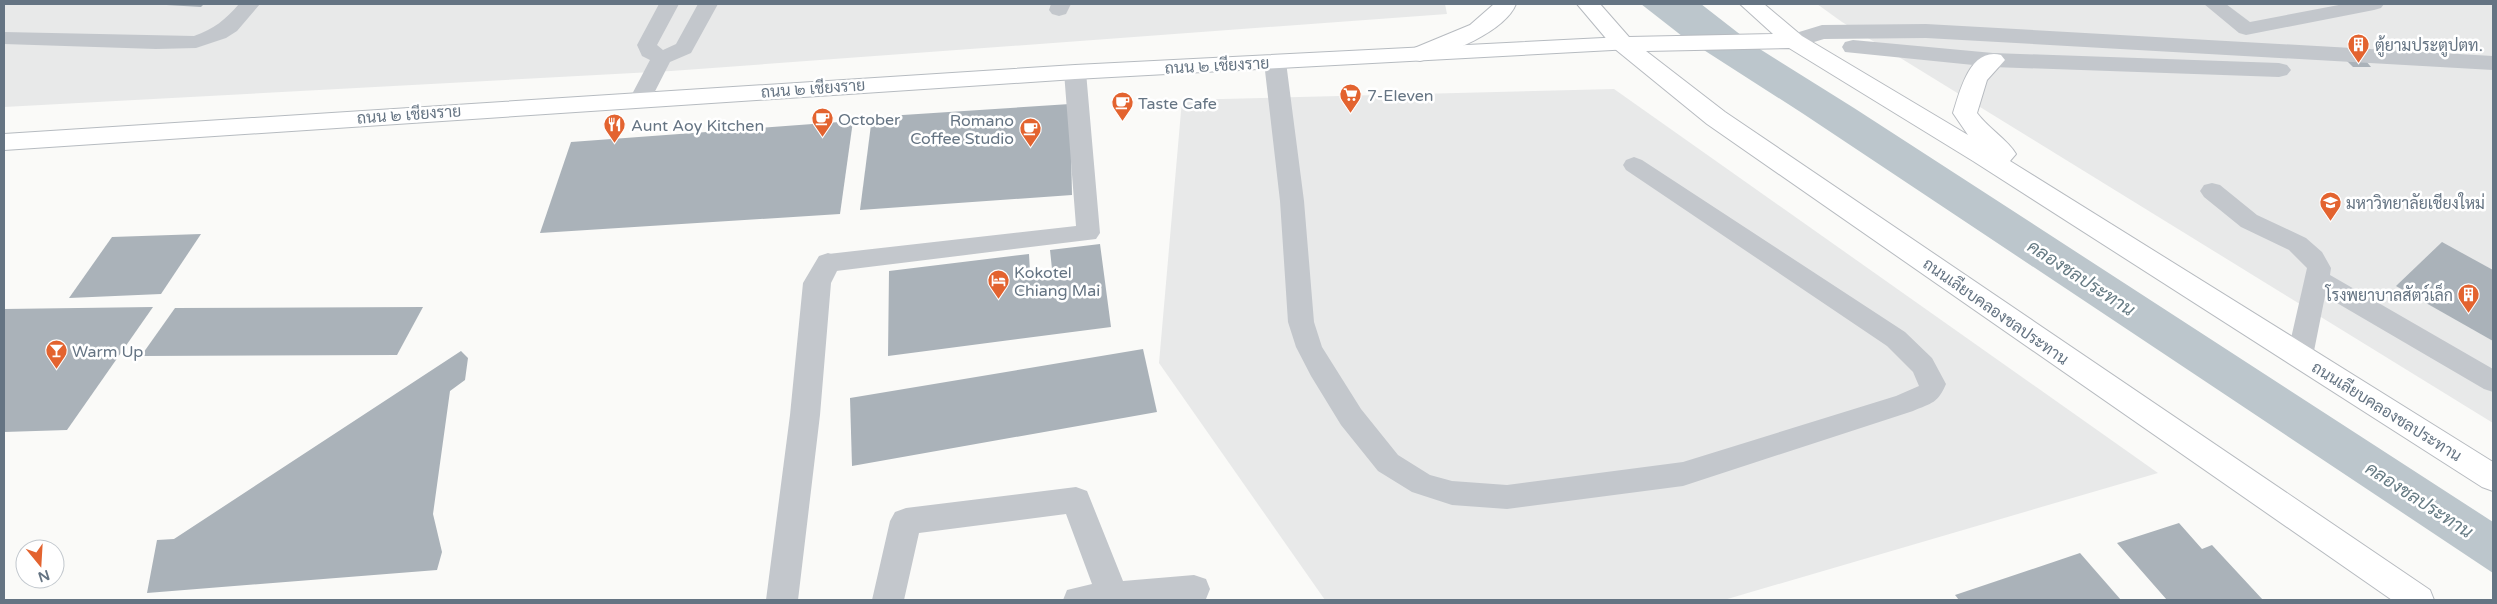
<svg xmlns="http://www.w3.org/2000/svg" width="2497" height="604" viewBox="0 0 2497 604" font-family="'Varela Round',Sarabun,sans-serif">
<rect width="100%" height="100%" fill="#fafaf8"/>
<g fill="#e8e9e9">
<path d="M4,4H1445L1447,14L671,71L4,107Z"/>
<path d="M1817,4H2493V423L1842,22Z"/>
<path d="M1614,89L2158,473L1724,600H1325L1159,363L1182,100Z"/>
</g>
<path fill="#bcc6cc" d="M1641,4H1701L1755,46L1854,108L2493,522V573L1802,113L1682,36Z"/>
<g fill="#aab2b9">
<path d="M149,4H204L201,7Z"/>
<path d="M2347,61H2366L2371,67H2353Z"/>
<path d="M1070,104L1072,195L860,210L872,117Z"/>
<path d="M853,121L840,214L540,233L571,142Z"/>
<path d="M201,234L161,294L69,298L112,237Z"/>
<path d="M2442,242L2493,270V341L2396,286Z"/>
<path d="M1100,244L1111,327L888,356L889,271L1029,254L1030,272L1052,269L1050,250Z"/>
<path d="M153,307L67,430L4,432V309Z"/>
<path d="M423,307L397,355L141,356L175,308Z"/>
<path d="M1143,349L1157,412L852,466L850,398Z"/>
<path d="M461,351L468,358L465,380L450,391L433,514L442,552L437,570L147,593L157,540L174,539Z"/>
<path d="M2179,523L2202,549L2212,545L2263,600H2167L2117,543Z"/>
<path d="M2080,553L2121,600H1959L1955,595Z"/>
</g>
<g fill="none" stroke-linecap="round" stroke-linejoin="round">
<defs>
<path id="secondary" d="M1623,37L1631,39L1634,44L1631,49L1075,79L4,150V134L1075,65Z"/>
<g id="primary">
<path d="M1494,4H1516C1505,32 1448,54 1420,61L1412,59L1409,54L1412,49L1470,25Z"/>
<path d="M1577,4H1600L1629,37L1773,34L1740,4H1764L1802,36L1968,135L1953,113C1960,91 1970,47 2001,55L2005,60L1987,80L1977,113C1989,129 2007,139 2016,154L2010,161L2493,462V491L2482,487L1973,161L1789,48L1646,51L1725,112L2430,590L2434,600H2392L1707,124L1615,49Z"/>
</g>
</defs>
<use href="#secondary" stroke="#b6bbc0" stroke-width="2"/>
<use href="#primary" stroke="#b7bbc0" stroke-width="2"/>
<g fill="#c3c7cc" fill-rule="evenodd">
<path d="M239,4H260L237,31L226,38L196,48L156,49L4,44V32L194,36C214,29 225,20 239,4Z"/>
<path d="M659,4H679L657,45L663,50L676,44L698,4H718L691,53L670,62L649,103L641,105L633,103L630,98L650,60L642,56L637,45Z"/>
<path d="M1051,4H1071L1066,14L1059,16L1052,14L1049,10Z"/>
<path d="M2204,4H2226L2250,22L2344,4H2384L2381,8L2374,10L2246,35L2239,33Z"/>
<path d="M1275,55L1282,57L1286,62L1304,201L1314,322L1322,347L1361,409L1398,455L1430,475L1452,481L1507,485L1683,462L1896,396L1919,386L1913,372L1887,346L1626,170L1623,165L1626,160L1634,157L1642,160L1905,332L1932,358L1946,384C1938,403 1932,403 1913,411L1683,486L1507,509L1452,505L1412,492L1378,471L1341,425L1311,376L1296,347L1288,322L1280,201L1264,62L1268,57Z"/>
<path d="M1075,65L1082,67L1086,72L1100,233L1096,239L828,272L819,269L816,263L819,257L828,254L1076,226L1064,72L1068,67Z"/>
<path d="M2212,183L2220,185L2257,215L2306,238L2322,252L2331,268L2330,275L2493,369V392L2484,389L2325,296L2313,356L2309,363L2300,366L2291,363L2287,356L2307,268L2289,250L2241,227L2204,197L2200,191L2204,185Z"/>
</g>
<g fill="#c3c7cc" fill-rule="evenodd">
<path d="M1926,24L2493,56V70L1926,38L1824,39L1794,48L1786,46L1783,41L1786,36L1822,25Z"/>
<path d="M1853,40L1993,53L2279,63L2287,65L2291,70L2287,75L2279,77L1993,67L1845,52L1842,47L1845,42Z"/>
<path d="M828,253L837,256L841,263L831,283L820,415L798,600H766L790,415L803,283L819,256Z"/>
<path d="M1076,487L1087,491L1123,581L1194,575L1206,579L1210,589L1206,599L1063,600L1067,590L1092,584L1066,514L919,533L904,600H872L890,521L895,512L906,508Z"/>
</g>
<use href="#secondary" fill="#fff" fill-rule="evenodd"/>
<use href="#primary" fill="#fff" fill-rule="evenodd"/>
</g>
<defs>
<symbol id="building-pin" viewBox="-11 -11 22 30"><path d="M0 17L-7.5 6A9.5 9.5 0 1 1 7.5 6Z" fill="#e3632f" stroke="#fff"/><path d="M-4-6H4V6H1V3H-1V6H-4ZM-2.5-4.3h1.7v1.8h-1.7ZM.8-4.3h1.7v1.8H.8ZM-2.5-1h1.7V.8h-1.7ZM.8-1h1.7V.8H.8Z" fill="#fff"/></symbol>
<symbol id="supermarket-pin" viewBox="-11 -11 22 30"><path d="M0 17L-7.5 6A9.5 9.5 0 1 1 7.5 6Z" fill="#e3632f" stroke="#fff"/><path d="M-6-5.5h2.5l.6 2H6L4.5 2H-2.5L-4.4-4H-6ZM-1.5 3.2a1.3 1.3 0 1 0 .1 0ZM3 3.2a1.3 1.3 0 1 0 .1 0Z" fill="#fff"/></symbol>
<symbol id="cafe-pin" viewBox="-11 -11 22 30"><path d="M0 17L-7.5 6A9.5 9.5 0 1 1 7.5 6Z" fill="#e3632f" stroke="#fff"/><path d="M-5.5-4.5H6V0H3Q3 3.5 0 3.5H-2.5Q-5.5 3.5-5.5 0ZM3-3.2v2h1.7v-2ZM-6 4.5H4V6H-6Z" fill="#fff"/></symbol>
<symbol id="restaurant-pin" viewBox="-11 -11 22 30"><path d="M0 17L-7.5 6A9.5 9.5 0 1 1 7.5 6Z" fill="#e3632f" stroke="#fff"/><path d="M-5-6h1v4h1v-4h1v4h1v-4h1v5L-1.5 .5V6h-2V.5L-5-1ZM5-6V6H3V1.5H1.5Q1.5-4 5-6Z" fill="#fff"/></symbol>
<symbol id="university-pin" viewBox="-11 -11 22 30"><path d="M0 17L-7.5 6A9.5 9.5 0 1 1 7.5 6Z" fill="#e3632f" stroke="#fff"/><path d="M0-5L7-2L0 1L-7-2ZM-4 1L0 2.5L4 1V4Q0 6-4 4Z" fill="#fff"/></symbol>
<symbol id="hotel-pin" viewBox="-11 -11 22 30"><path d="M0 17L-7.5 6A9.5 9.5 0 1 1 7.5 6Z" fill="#e3632f" stroke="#fff"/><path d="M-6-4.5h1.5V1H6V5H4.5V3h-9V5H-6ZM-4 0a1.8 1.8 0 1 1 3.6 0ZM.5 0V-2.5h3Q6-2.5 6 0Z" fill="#fff"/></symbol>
<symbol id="bar-pin" viewBox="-11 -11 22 30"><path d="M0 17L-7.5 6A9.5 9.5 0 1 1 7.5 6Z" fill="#e3632f" stroke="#fff"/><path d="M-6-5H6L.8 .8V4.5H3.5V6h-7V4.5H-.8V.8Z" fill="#fff"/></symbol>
</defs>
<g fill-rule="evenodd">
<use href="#building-pin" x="2346" y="32" width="25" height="34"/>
<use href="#supermarket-pin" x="1338" y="82" width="25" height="34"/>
<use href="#cafe-pin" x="1110" y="90" width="25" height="34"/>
<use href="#cafe-pin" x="810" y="106" width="25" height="34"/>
<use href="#restaurant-pin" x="602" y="112" width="25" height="34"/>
<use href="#cafe-pin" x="1018" y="116" width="25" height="34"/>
<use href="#university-pin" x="2318" y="190" width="25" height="34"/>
<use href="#hotel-pin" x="986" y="268" width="25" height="34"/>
<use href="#building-pin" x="2456" y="282" width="25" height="34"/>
<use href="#bar-pin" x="44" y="338" width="25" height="34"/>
</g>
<g text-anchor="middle" stroke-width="5" stroke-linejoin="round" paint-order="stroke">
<g font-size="16" fill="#657483" stroke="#fff" text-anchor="start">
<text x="2375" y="51">ตู้ยามประตูปตท.</text>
<text x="1367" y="101">7-Eleven</text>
<text x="1138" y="109">Taste Cafe</text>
<text x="838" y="125">October</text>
<text x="1014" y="126" text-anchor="end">Romano<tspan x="1014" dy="18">Coffee Studio</tspan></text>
<text x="631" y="131">Aunt Aoy Kitchen</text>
<text x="2346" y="209">มหาวิทยาลัยเชียงใหม่</text>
<text x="1014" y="278">Kokotel<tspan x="1014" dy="18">Chiang Mai</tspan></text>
<text x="2453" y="301" text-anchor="end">โรงพยาบาลสัตว์เล็ก</text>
<text x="72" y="357">Warm Up</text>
</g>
<g font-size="16" fill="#657483" stroke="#fff">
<text transform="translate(1217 65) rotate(-3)" y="6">ถนน ๒ เชียงราย</text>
<text transform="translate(813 88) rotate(-4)" y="6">ถนน ๒ เชียงราย</text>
<text transform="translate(409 114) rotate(-4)" y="6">ถนน ๒ เชียงราย</text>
<text transform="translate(1996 311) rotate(35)" y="6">ถนนเลียบคลองชลประทาน</text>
<text transform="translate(2387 411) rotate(32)" y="6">ถนนเลียบคลองชลประทาน</text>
</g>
<g font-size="18" font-style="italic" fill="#657a83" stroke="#fff">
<text transform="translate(2081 278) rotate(33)" y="6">คลองชลประทาน</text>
<text transform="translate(2419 500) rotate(33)" y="6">คลองชลประทาน</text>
</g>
</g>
<rect width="2497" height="604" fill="none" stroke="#657483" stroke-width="10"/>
<g transform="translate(40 564) rotate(162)"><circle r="24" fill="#ffffff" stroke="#c1c7cd"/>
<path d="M0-4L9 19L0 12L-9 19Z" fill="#e3632f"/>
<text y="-8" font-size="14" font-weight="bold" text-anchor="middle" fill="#657483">N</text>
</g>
</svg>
